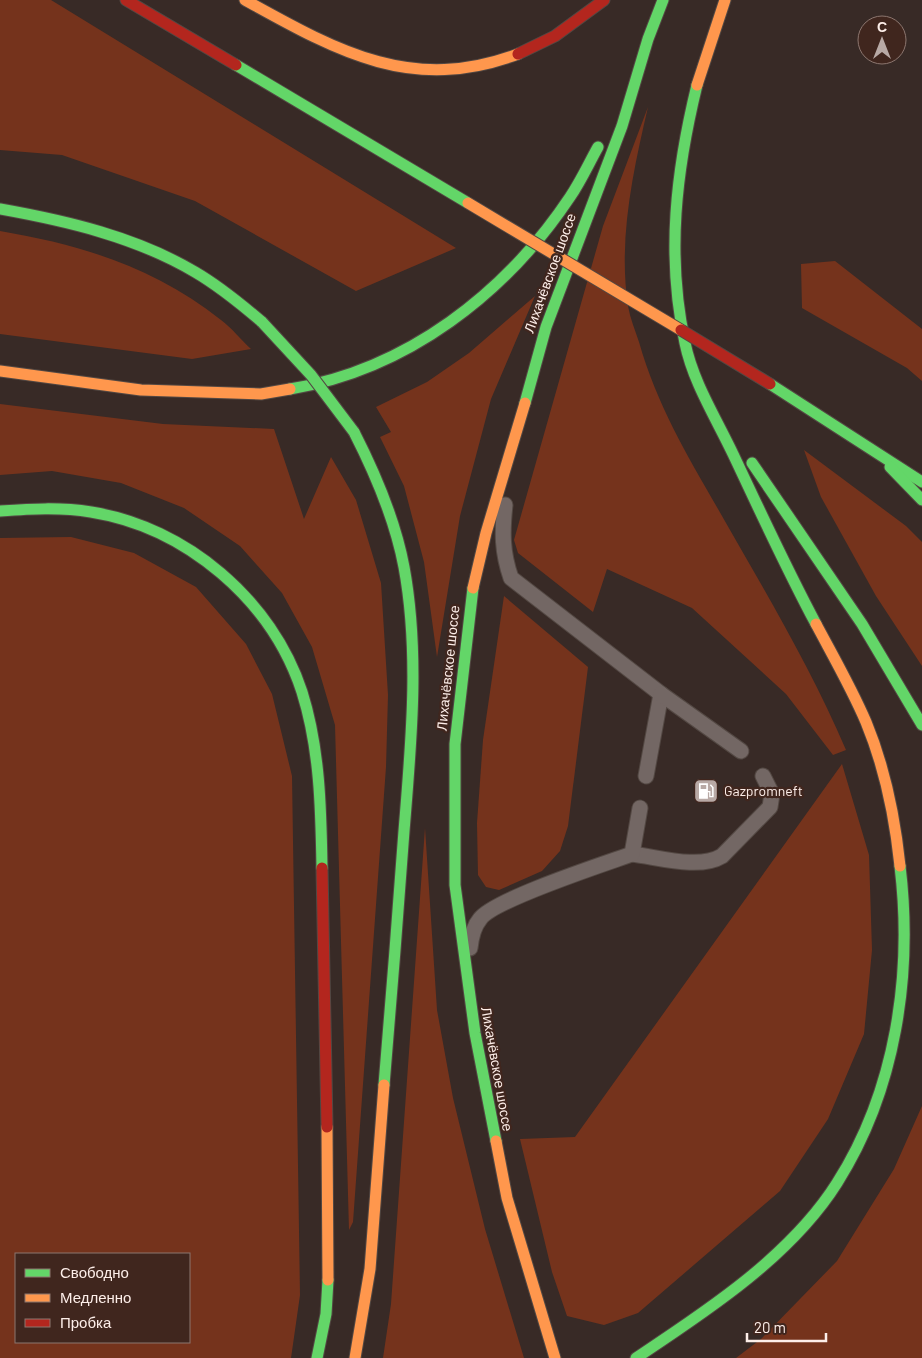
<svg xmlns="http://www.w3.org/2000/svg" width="922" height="1358" viewBox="0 0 922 1358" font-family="Barlow,sans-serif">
<rect width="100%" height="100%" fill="#382a26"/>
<g fill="#75331c" fill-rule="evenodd">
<path d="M0,0H51L456,248L356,291L195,201L62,155L0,150Z"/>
<path d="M648,107C633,172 618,239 628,306C630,318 635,330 639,342C657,405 686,453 718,509C763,588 810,666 846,750L833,755L786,694L692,608L607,569L593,612L518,553L514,540L603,226Z"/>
<path d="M0,231C82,245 154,267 221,320C232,328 241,340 251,349L192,359L0,334Z"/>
<path d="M835,261L922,329V381L907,368L802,308L801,264Z"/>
<path d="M535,296L491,399L460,516L437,657L424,562L404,486L380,437L391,432L376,407L427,382L469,353Z"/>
<path d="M0,404L163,424L274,429L304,519L331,457L356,500L381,583L388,695L386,767L353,1222L349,1230L335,725L312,647L282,593L240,546L184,508L121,483L52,471L0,475Z"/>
<path d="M804,450L906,526L922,542V666L876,596L821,497Z"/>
<path d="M71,537L134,553L196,587L246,644L272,694L292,776L300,1295L291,1358H0V538ZM16,1254H189V1342H16Z"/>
<path d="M504,596L588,667L568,826L560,851L542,871L499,890L486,887L478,875L477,823L483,740Z"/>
<path d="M842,764L869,855L872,950L864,1034L828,1119L780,1191L638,1313L604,1325L567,1316L552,1272L520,1139L575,1137Z"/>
<path d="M425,828L437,1010L453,1098L485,1229L524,1358H383L391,1304Z"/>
<path d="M922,1106V1358H736L761,1339L837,1261L894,1169Z"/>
</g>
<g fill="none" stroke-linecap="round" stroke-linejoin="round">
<defs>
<g id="lane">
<path d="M505,505C502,532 502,552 511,578L661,694L646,776"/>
<path d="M661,694L741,751"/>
<path d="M632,854C658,857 699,870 722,856L770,807L772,794L763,776"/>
<path d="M470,948C471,939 474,926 480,919C493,900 604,864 632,854L640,808"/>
</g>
<g id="fast">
<path d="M236,65L468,203"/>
<path d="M697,85C676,171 666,255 685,343C693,382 716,418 733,454C760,511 786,568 816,624"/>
<path d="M0,209C67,221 136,237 195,272C219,286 241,304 262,322"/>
<path d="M770,384L922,482"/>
<path d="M290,389C407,370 506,293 570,197C581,181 589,163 598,147"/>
<path d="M525,403L546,327L622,126L648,39L663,0"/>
<path d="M354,432C376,475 395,519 404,567C420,654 411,744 404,831C398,916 391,1000 384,1085"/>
<path d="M752,463L862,624L922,725"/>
<path d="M890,467L922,500"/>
<path d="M0,511C30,509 60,507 91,512C186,527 272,600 302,692C320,749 321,809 322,868"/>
<path d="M473,588L455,744V885L475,1033L496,1141"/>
<path d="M317,1358L326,1314L328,1280"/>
<path d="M636,1358C707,1311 791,1256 837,1183C896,1090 913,974 900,866"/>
</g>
<g id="slow">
<path d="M245,0C337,51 412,94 518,54"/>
<path d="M697,85L725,0"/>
<path d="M0,371L141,390L261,394L290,389"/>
<path d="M473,588L486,533L525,403"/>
<path d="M816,624C833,656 852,689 866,722C885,768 895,818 900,866"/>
<path d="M327,1127L328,1280"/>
<path d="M496,1141L507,1198L555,1358"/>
<path d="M355,1358L370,1269L384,1085"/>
</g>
<g id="jam">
<path d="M126,0L236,65"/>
<path d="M518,54L555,36L604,0"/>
<path d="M322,868L327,1127"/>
</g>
</defs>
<use href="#lane" stroke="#534843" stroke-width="17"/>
<use href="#fast" stroke="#534843" stroke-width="13"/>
<use href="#slow" stroke="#534843" stroke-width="13"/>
<use href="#jam" stroke="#534843" stroke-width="13"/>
<use href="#lane" stroke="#736764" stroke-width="15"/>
<use href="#fast" stroke="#63d668" stroke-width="11"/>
<use href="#slow" stroke="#ff974d" stroke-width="11"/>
<use href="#jam" stroke="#b3261e" stroke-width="11"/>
<defs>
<path id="fast-bridge" d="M262,322L311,375L354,432"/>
<path id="slow-bridge" d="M468,203L681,330"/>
<path id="jam-bridge" d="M681,330L770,384"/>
</defs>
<use href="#fast-bridge" stroke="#534843" stroke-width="13" stroke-linecap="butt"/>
<use href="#slow-bridge" stroke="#534843" stroke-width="13" stroke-linecap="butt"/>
<use href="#jam-bridge" stroke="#534843" stroke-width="13" stroke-linecap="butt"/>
<use href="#fast-bridge" stroke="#63d668" stroke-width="11"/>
<use href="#slow-bridge" stroke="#ff974d" stroke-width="11"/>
<use href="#jam-bridge" stroke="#b3261e" stroke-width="11"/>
</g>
<defs>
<symbol id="fuel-square" viewBox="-11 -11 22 22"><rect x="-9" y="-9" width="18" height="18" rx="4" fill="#b8a9a5" stroke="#40261e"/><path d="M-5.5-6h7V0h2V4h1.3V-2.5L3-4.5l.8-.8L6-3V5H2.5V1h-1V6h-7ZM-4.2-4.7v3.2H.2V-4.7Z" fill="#fff"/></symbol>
</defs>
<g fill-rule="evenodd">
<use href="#fuel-square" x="692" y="777" width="28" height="28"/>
</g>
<g text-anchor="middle" stroke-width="4.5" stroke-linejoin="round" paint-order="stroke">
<g font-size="14" fill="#fdeee9" stroke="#40261e">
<text transform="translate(550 273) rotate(-70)" y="5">Лихачёвское шоссе</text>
<text transform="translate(448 668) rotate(-84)" y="5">Лихачёвское шоссе</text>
<text transform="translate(497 1069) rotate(80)" y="5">Лихачёвское шоссе</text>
</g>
<g font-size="14" fill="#fdeee9" stroke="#40261e" text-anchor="start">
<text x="724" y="796">Gazpromneft</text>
</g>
</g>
<rect x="15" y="1253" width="175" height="90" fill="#40261e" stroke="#8c766f"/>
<rect x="25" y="1269" width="25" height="8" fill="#63d668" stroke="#8c766f"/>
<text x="60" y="1278" font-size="15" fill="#fdeee9">Свободно</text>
<rect x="25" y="1294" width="25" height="8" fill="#ff974d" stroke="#8c766f"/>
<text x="60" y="1303" font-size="15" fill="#fdeee9">Медленно</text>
<rect x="25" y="1319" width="25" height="8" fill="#b3261e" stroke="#8c766f"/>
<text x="60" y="1328" font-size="15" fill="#fdeee9">Пробка</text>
<g transform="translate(882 40)"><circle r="24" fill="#40261e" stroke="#8c766f"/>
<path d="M0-4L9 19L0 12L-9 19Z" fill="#b8a9a5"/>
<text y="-8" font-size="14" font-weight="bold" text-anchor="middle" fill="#fdeee9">С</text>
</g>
<path d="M747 1333v8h79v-8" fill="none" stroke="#fdeee9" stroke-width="2.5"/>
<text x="754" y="1333" font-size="15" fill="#fdeee9" stroke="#40261e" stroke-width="4" paint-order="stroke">20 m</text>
</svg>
